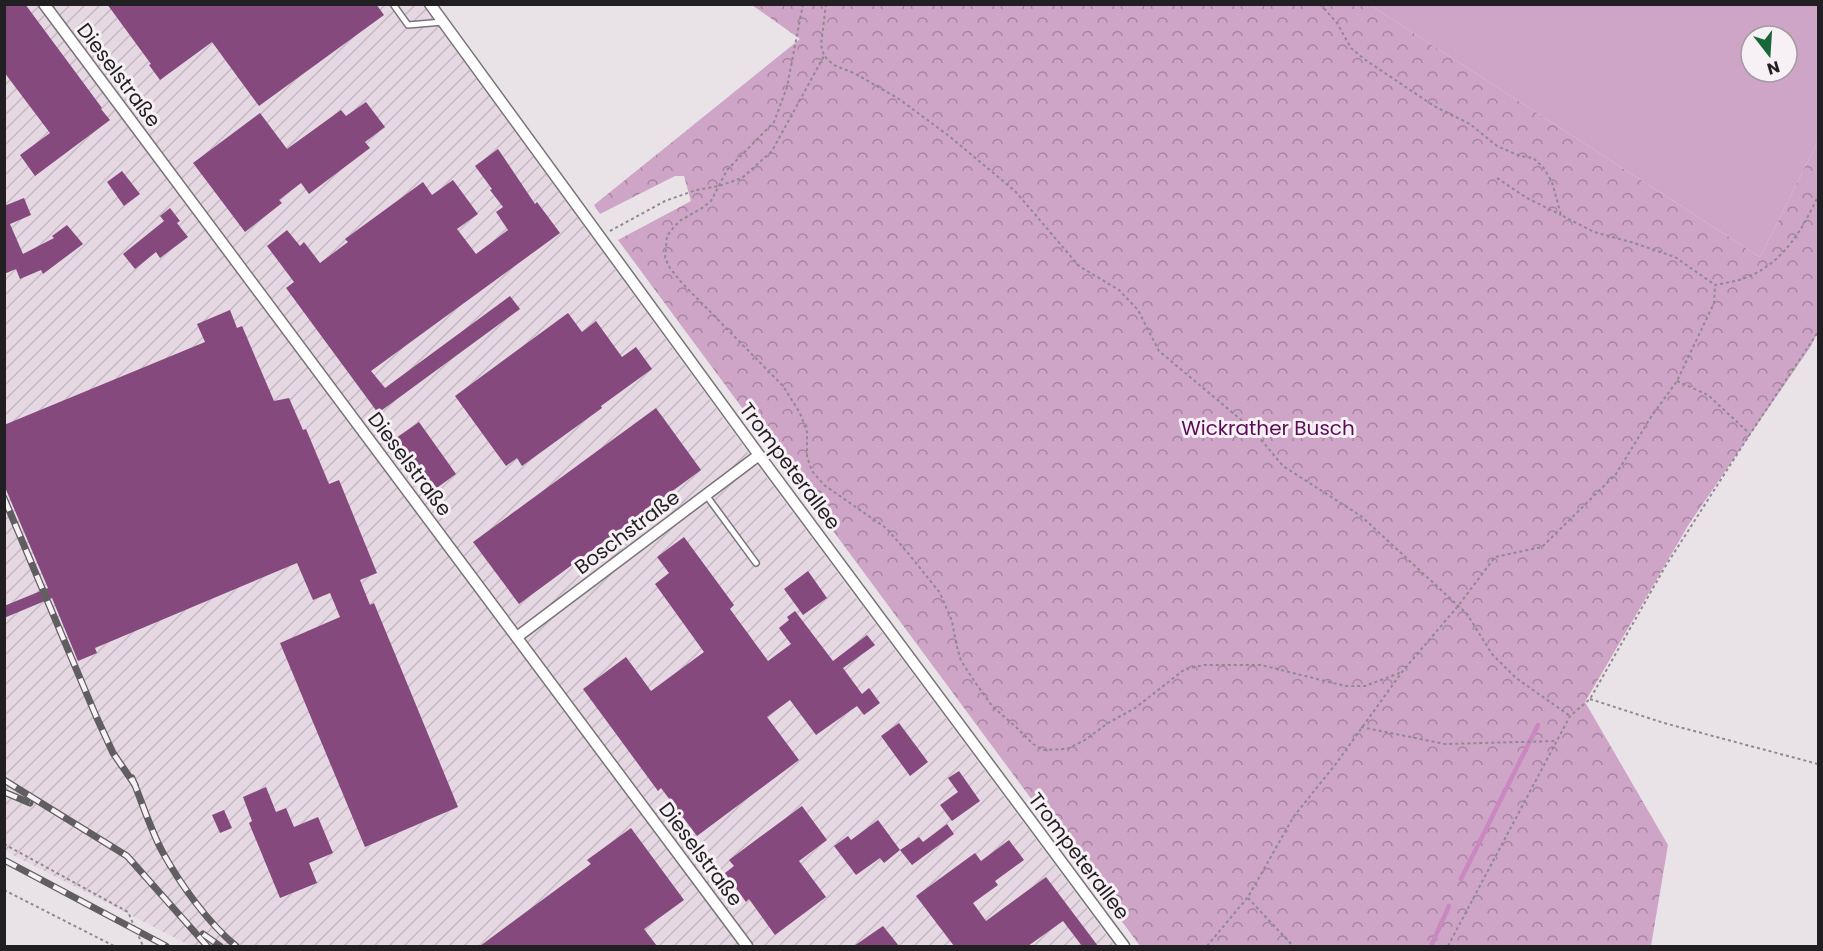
<svg xmlns="http://www.w3.org/2000/svg" width="1823" height="951" viewBox="0 0 1823 951" font-family="Poppins,sans-serif">
<defs>
<pattern id="industrial-furrows" width="10" height="10" patternUnits="userSpaceOnUse" patternTransform="scale(1.5)"><rect width="10" height="10" fill="#e5d8e3"/><path d="M-1 1l2-2M0 10L10 0M9 11l2-2" fill="none" stroke="#c4b9c2"/></pattern>
<pattern id="forest-crowns" width="20" height="18" patternUnits="userSpaceOnUse" patternTransform="scale(1.5)"><rect width="20" height="18" fill="#cea4c7"/><path d="M2 6a3 3 0 1 1 6 0M12 15a3 3 0 1 1 6 0" fill="none" stroke="#a785a1"/></pattern>
</defs>
<rect width="100%" height="100%" fill="#e9e3e8"/>
<path fill="url(#industrial-furrows)" d="M4,5H423L753,459L1115,946H191L5,851Z"/>
<path fill="#cea4c7" fill-rule="evenodd" d="M1370,5H1818V141L1760,257ZM1751,36H1787V72H1751Z"/>
<path fill="url(#forest-crowns)" d="M752,5H1370L1760,257L1818,141V332L1811,346L1689,524L1585,702L1668,845L1651,946H1140L618,240L691,201L684,176H675L600,214L594,205L800,39Z"/>
<g fill="none" stroke-linecap="round" stroke-linejoin="round">
<g stroke="#ca88c0" stroke-width="4.5">
<path d="M1461,879L1538,725"/>
<path d="M1431,946L1449,906"/>
</g>
</g>
<g fill="#86497e">
<path d="M4,4H25L102,108L101,109L110,120L35,176L20,155L50,133L4,72Z"/>
<path d="M107,4H376L384,15L259,106L212,42L160,80L149,65L151,64Z"/>
<path d="M366,102L385,127L365,142L370,148L309,194L301,183L279,200L282,203L245,232L193,163L260,113L287,149L341,110L346,116Z"/>
<path d="M498,149L535,204L537,202L560,233L371,371L385,388L510,296L520,309L378,413L286,288L294,282L267,246L287,230L300,246L304,242L320,263L348,242L345,239L423,182L432,195L453,180L478,214L457,229L476,254L508,230L496,212L503,207L490,190L492,189L475,166Z"/>
<path d="M122,171L140,194L124,206L107,182Z"/>
<path d="M24,198L31,215L10,224L23,254L54,238L52,236L67,225L83,244L43,274L41,270L20,279L16,269L4,274V206Z"/>
<path d="M170,208L180,221L177,223L188,237L160,258L156,252L135,269L123,254L164,221L160,216Z"/>
<path d="M230,310L237,328L242,326L274,401L289,398L303,430L306,429L329,484L339,480L377,573L360,580L370,605L374,603L458,807L365,847L280,643L340,617L330,593L313,600L297,563L95,648L97,653L78,661L52,598L4,618V606L48,588L4,485V425L205,342L197,324Z"/>
<path d="M568,313L582,332L596,321L622,357L636,347L652,369L601,406L602,408L522,466L517,458L506,466L455,396Z"/>
<path d="M656,408L701,470L519,604L473,542Z"/>
<path d="M419,422L456,474L434,490L396,438Z"/>
<path d="M684,537L734,605L730,609L768,661L791,644L779,628L789,620L787,617L795,611L833,661L867,635L875,645L843,668L862,694L869,688L880,703L864,715L857,706L816,735L790,700L767,717L799,760L697,836L661,788L658,791L583,689L626,657L651,691L704,652L655,584L669,573L657,557Z"/>
<path d="M808,571L827,598L803,615L784,589Z"/>
<path d="M899,723L928,762L910,776L881,736Z"/>
<path d="M959,771L980,801L952,821L940,805L958,792L948,778Z"/>
<path d="M266,787L276,812L286,808L294,827L318,817L333,853L309,863L317,883L280,898L249,823L252,821L243,797Z"/>
<path d="M802,806L827,840L799,861L826,897L775,935L749,899L746,902L725,873L734,866L729,860Z"/>
<path d="M224,810L232,828L220,833L212,815Z"/>
<path d="M878,820L900,850L884,863L880,858L856,875L834,846L848,836L851,840Z"/>
<path d="M947,824L954,834L912,865L900,850L919,837L923,842Z"/>
<path d="M631,828L684,900L644,929L657,946H480L591,864L587,860Z"/>
<path d="M1009,840L1024,860L995,881L998,885L973,903L986,921L1046,877L1098,946H1082L1063,921L1028,946H954L916,896L975,853L981,861Z"/>
<path d="M883,926L899,946H854Z"/>
</g>
<g fill="none" stroke-linecap="round" stroke-linejoin="round">
<defs>
<g id="lane">
<path d="M393,4L408,25L443,22"/>
<path d="M706,495L756,563"/>
</g>
<g id="street">
<path d="M44,4L747,946"/>
<path d="M430,4L759,455L1124,946"/>
<path d="M517,637L759,455"/>
</g>
</defs>
<use href="#lane" stroke="#7a7479" stroke-width="8"/>
<use href="#street" stroke="#7a7479" stroke-width="13"/>
<g stroke="#8f8a8e" stroke-width="2" stroke-dasharray="3 3" stroke-linecap="butt">
<path d="M803,4L787,87L774,122L727,170L711,201L702,208L681,220L673,228L667,236L665,258L670,268L681,282L783,386L800,413L807,432V457L812,471L824,485L886,528L908,553L940,593L952,621L956,643L961,661L975,682L992,706L1017,728L1033,744L1043,750L1067,749L1085,740L1108,723L1135,708L1185,669L1204,665H1261L1345,686H1365L1402,672"/>
<path d="M826,4L821,45L824,56L834,65L856,74L899,99L949,136L1015,191L1079,266L1119,290L1138,310L1159,351L1252,429L1283,466L1361,516L1467,614L1492,654L1516,678L1570,716"/>
<path d="M1320,4L1337,23L1351,48L1364,59L1434,106L1470,124L1497,146L1520,156L1533,158L1543,167L1552,182L1561,215L1594,232L1634,243L1675,257L1715,285C1724,283 1734,282 1742,279C1781,266 1802,231 1818,196"/>
<path d="M1497,178L1527,198L1561,215"/>
<path d="M610,231L665,201L696,190L719,186L742,178L772,151L824,56"/>
<path d="M1677,381L1708,395L1749,433"/>
<path d="M1590,699L1664,723L1818,764"/>
<path d="M1361,727L1445,744L1557,741"/>
<path d="M4,844L128,912L143,946"/>
<path d="M4,890L114,946"/>
<path d="M1248,898L1293,946"/>
<path d="M1207,946L1248,897L1294,816L1335,765L1402,672L1458,606L1495,557L1542,547L1616,474L1651,417L1677,381L1714,303L1715,285"/>
<path d="M1448,946L1570,716L1590,699L1665,567L1750,434L1818,332"/>
</g>
<use href="#lane" stroke="#fff" stroke-width="5"/>
<use href="#street" stroke="#fff" stroke-width="10"/>
<defs>
<g id="rail">
<path d="M4,498L96,716L113,753L135,785"/>
<path d="M132,778C142,802 150,828 162,851C180,884 208,923 236,946"/>
<path d="M4,780L127,856L207,946"/>
<path d="M4,792L30,803"/>
<path d="M4,860L166,946"/>
<path d="M203,934L220,946"/>
</g>
</defs>
<use href="#rail" stroke="#615e61" stroke-width="7"/>
<use href="#rail" stroke="#f7f0f5" stroke-width="4.5" stroke-dasharray="14" stroke-linecap="butt"/>
</g>
<g text-anchor="middle" stroke-width="6" stroke-linejoin="round" paint-order="stroke">
<g font-size="20" fill="#211f21" stroke="#f7f0f5">
<text transform="translate(119 75) rotate(53)" y="7">Dieselstraße</text>
<text transform="translate(410 464) rotate(53)" y="7">Dieselstraße</text>
<text transform="translate(790 466) rotate(53)" y="7">Trompeterallee</text>
<text transform="translate(627 532) rotate(-37)" y="7">Boschstraße</text>
<text transform="translate(701 854) rotate(53)" y="7">Dieselstraße</text>
<text transform="translate(1079 856) rotate(53)" y="7">Trompeterallee</text>
</g>
<g font-size="20" fill="#5c0b56" stroke="#f7f0f5">
<text x="1268" y="435">Wickrather Busch</text>
</g>
</g>
<rect width="1823" height="951" fill="none" stroke="#211f21" stroke-width="12"/>
<g transform="translate(1769 54) rotate(163)"><circle r="28" fill="#f7f0f5" stroke="#a19ca0" stroke-width="1.5"/>
<path d="M0-4.5L10 22L0 15L-10 22Z" fill="#186737"/>
<text y="-9" font-size="16" font-weight="bold" text-anchor="middle" fill="#211f21">N</text>
</g>
</svg>
